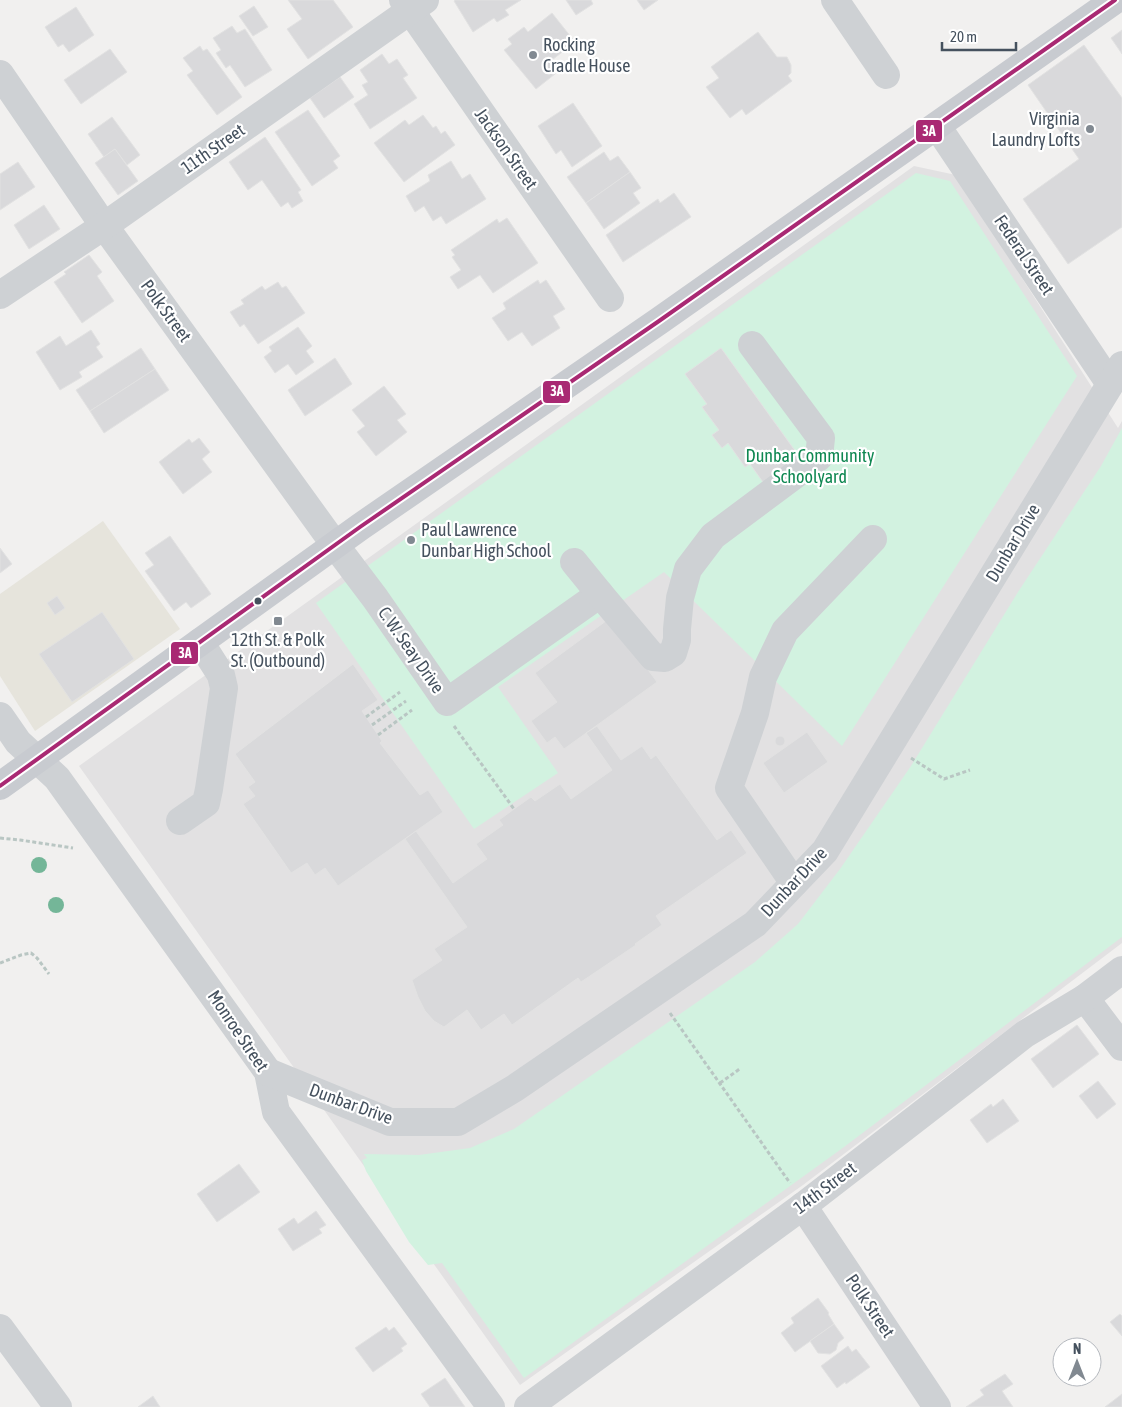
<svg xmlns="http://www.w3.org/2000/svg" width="1122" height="1407" viewBox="0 0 1122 1407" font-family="'Asap Condensed',sans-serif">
<rect width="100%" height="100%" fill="#f1f0ef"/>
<path fill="#e6e4dc" d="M103,521L180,629L35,731L0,676V594Z"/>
<path fill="#e2e1e2" d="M914,166L956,175L1118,428L1122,421V943L803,1185L520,1385L79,766Z"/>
<g fill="#d2f2e0">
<path d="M916,173L950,181L1077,376L842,746L664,572L498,687L558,773L474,829L316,603Z"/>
<path d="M1122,428V937L844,1147L524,1378L442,1263L428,1265L409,1242L366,1171L362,1160L367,1158L364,1154L419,1155L470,1148L514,1129L755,962L798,924L840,869L911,766L1018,592L1101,466Z"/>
</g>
<g fill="#d9d9db" stroke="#e2e2e2">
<path d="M288,0H333L353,27L308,59L287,29L302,19Z"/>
<path d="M455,0H521L505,10L509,15L497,22L494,18L473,32L454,1Z"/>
<path d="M566,0H591L593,4L576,15Z"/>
<path d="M637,0H658L644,10Z"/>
<path d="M254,6L268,27L253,36L239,16Z"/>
<path d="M76,7L94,35L69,52L63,44L58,47L45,27Z"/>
<path d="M552,13L575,42L552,60L560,70L536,89L504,50L512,44L508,39L524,27L528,32Z"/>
<path d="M232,26L237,33L245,29L272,70L245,87L230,65L226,68L216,53L221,50L213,38Z"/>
<path d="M1122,30V54L1111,38Z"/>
<path d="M758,32L777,57H787L791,65V73L788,76L792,81L746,115L742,109L730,118L706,87L719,78L711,67Z"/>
<path d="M1084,45L1122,98V227L1068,264L1023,199L1079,159L1028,85Z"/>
<path d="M200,46L203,51L207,49L242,97L217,115L187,75L193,71L183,58Z"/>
<path d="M110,49L127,72L81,104L64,80Z"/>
<path d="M382,54L389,64L397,59L408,75L403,78L417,98L370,129L354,104L368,95L362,85L368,82L360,70Z"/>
<path d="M340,77L354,97L324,118L310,98Z"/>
<path d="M573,103L602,146L572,167L561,150L556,154L538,126Z"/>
<path d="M308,110L340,156L333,161L338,168L312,186L275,132Z"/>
<path d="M423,115L433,128L436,126L441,134L445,131L455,145L404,182L374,143L405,120L409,125Z"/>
<path d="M112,117L140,155L127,165L115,149L104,157L88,134Z"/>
<path d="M265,137L301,190L298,192L303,201L292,208L288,202L281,207L262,180L248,190L229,162Z"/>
<path d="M115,149L138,181L118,195L95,163Z"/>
<path d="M604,152L610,161L618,156L630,172L586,203L567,177Z"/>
<path d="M451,161L462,179L470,174L486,199L446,224L441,216L433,221L424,206L415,212L406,196L430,181L428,175Z"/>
<path d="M18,162L35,187L0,210V174Z"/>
<path d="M630,172L641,188L633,193L640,203L604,229L586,203Z"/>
<path d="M674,193L691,217L623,262L606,235L658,199L660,203Z"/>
<path d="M44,205L60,229L29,249L14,225Z"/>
<path d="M507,218L538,263L493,293L480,275L458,289L450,277L461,270L452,257L455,255L451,250L497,219L499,223Z"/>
<path d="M89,255L102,272L97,276L114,301L82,323L54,282L66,274L64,272Z"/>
<path d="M538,280L540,284L546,280L565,309L553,316L560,328L532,346L522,332L508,341L492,318L506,309L503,303Z"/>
<path d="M278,282L282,288L286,286L305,313L258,344L244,324L240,327L230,312L244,304L241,300L262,286L265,290Z"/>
<path d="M298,327L312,346L306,351L314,362L296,375L288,364L275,373L264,357L272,351L269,347Z"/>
<path d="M91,330L100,344L96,347L103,357L79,372L82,377L60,390L36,352L60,336L66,346Z"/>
<path d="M141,348L155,369L90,411L76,390Z"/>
<path d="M721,348L801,459L765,485L750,464L745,467L728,443L722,448L712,435L719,430L702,407L707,404L685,374Z"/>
<path d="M335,358L352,384L305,416L288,390Z"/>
<path d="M155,369L169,390L104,433L90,411Z"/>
<path d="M384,386L406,414L397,420L407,432L376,456L357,432L365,426L352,410Z"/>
<path d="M199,438L210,452L202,459L212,472L183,494L159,462L189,439L192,443Z"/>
<path d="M170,536L211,594L191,608L186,602L174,611L145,571L154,565L145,553Z"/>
<path d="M0,548L12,564L0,573Z"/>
<path d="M57,596L65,608L55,615L47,603Z"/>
<path d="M102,612L134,659L72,702L39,654Z"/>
<path d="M610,618L657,682L564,749L555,737L547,743L531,721L557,702L535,673Z"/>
<path d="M353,664L378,700L362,711L382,741L380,743L420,795L428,790L443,812L338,886L325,868L315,875L307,863L291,873L243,804L255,796L248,787L255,782L235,754Z"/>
<path d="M597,726L621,760L642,746L651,759L656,755L717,840L731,830L747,853L656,916L662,925L635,944L636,945L581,982L578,978L512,1025L504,1014L481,1030L467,1010L444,1027L434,1021L425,1011L418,997L412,980L442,960L434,949L467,927L405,839L416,831L453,883L487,859L476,844L503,825L499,820L514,809L531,797L535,801L560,784L571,799L612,770L586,733Z"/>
<path d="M807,732L828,762L784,793L763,763Z"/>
<circle cx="780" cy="741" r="5"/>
<path d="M1077,1025L1099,1054L1053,1088L1031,1059Z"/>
<path d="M1098,1081L1116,1104L1097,1119L1079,1096Z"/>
<path d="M1003,1099L1019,1121L987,1143L970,1120L991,1104L993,1107Z"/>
<path d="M239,1164L260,1192L217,1222L197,1194Z"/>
<path d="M316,1211L326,1225L319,1229L322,1233L293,1251L278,1229L294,1218L298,1224Z"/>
<path d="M818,1298L829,1313L828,1314L834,1324L795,1352L781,1333L794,1323L791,1318Z"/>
<path d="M1120,1314L1122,1316V1336L1110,1322Z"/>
<path d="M834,1324L844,1338L838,1343L836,1350L830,1354L818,1353L810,1341Z"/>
<path d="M386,1327L389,1331L394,1327L407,1344L401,1348L403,1351L373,1372L355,1348Z"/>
<path d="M848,1346L852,1352L856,1349L870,1367L846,1384L845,1382L837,1388L821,1366Z"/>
<path d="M1005,1374L1013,1384L1002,1391L1013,1407H966L984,1395L980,1390Z"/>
<path d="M445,1378L465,1407H430L421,1394Z"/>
<path d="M1122,1394V1407H1105Z"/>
<path d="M153,1396L160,1407H138Z"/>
</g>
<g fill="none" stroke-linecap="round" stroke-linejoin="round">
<g stroke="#b9c6c3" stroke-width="3" stroke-dasharray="4 2.5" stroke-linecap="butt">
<path d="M366,717L400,692"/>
<path d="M372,725L406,701"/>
<path d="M454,726L514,809"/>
<path d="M378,735L412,710"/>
<path d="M911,758L944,779L970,770"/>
<path d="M0,838L20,840L73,848"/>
<path d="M0,963L21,955L31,953L37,958L49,974"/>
<path d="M670,1013L790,1183"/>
<path d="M720,1083L741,1068"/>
</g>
<g stroke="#ced1d4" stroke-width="28">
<path d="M403,0L610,298"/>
<path d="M835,0L886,75"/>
<path d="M0,74L95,213L335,545L375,598L447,702L600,594"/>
<path d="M937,126L1110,384"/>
<path d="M0,295L104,226L425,0"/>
<path d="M574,562L600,594L653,657L665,658L673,653L677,640V629L680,598L688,569L713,536L819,457L821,438L752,345"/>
<path d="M0,716L18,742L57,778L268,1072L276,1112L491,1407"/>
<path d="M180,821L206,803L209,789L224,688L221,675L200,642"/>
<path d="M794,883L729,788L755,713L763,677L785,631L873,539"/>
<path d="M1085,998L1122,1047"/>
<path d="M268,1072L390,1122H458L515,1088L755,924L825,851L1122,365"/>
<path d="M803,1206L937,1407"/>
<path d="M0,1328L58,1407"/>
<path d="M528,1407L803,1206L1025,1034L1085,998L1122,970"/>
</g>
<path stroke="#c8cbd0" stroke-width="28" d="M0,786L360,527L659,321L1115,0"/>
<defs>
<path id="bus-1" d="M0,786L360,527L659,321L1115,0"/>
</defs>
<use href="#bus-1" stroke="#fff" stroke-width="8"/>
<use href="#bus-1" stroke="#a92973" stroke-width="4"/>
</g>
<g fill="#74b698">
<circle cx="39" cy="865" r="8"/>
<circle cx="56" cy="905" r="8"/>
</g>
<g fill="#818991" stroke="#fff" stroke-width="2">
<circle cx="533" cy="55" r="5"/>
<circle cx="1090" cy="129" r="5"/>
<circle cx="411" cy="540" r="5"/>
<rect x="273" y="616" width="10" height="10" rx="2.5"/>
</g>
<circle fill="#45515e" stroke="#fff" stroke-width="2" cx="258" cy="601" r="4.5"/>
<g text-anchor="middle" stroke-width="4.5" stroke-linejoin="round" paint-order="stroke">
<g font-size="18" fill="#45515e" stroke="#fff" text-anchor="start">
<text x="543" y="51">Rocking<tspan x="543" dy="21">Cradle House</tspan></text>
<text x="1080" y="125" text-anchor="end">Virginia<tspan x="1080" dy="21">Laundry Lofts</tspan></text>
<text x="421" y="536">Paul Lawrence<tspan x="421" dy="21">Dunbar High School</tspan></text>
<text x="278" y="646" text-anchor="middle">12th St. &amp; Polk<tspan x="278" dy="21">St. (Outbound)</tspan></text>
</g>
<g font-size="18" fill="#45515e" stroke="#fff">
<text transform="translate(213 149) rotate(-35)" y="6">11th Street</text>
<text transform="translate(506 149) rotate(55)" y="6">Jackson Street</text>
<text transform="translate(1024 255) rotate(56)" y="6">Federal Street</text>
<text transform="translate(166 311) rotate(54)" y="6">Polk Street</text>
<text transform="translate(1013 543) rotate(-59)" y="6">Dunbar Drive</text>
<text transform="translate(411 650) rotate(55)" y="6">C. W. Seay Drive</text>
<text transform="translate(794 882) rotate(-47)" y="6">Dunbar Drive</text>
<text transform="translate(238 1031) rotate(56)" y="6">Monroe Street</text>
<text transform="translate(351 1104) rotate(20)" y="6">Dunbar Drive</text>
<text transform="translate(825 1188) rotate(-37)" y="6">14th Street</text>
<text transform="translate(870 1306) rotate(56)" y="6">Polk Street</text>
</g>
<g font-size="18" fill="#0e8751" stroke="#fff">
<text x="810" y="462">Dunbar Community<tspan x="810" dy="21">Schoolyard</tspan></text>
</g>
</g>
<g stroke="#fff" stroke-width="2">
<rect x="915" y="119" width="28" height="24" rx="5" fill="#a92973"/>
<rect x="542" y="380" width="29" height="24" rx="5" fill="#a92973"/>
<rect x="170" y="641" width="29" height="24" rx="5" fill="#a92973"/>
</g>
<g font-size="14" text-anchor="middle" font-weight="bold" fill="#fff">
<text x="929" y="136">3A</text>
<text x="557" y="396">3A</text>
<text x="185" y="658">3A</text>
</g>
<g transform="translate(1077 1362)"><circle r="24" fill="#ffffff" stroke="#b5b9bf"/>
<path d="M0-4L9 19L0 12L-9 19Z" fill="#818991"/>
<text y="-8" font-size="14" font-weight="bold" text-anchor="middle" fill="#45515e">N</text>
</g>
<path d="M942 42v8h74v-8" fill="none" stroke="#45515e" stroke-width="2.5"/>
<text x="950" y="42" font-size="15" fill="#45515e" stroke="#ffffff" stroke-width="4" paint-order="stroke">20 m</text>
</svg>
